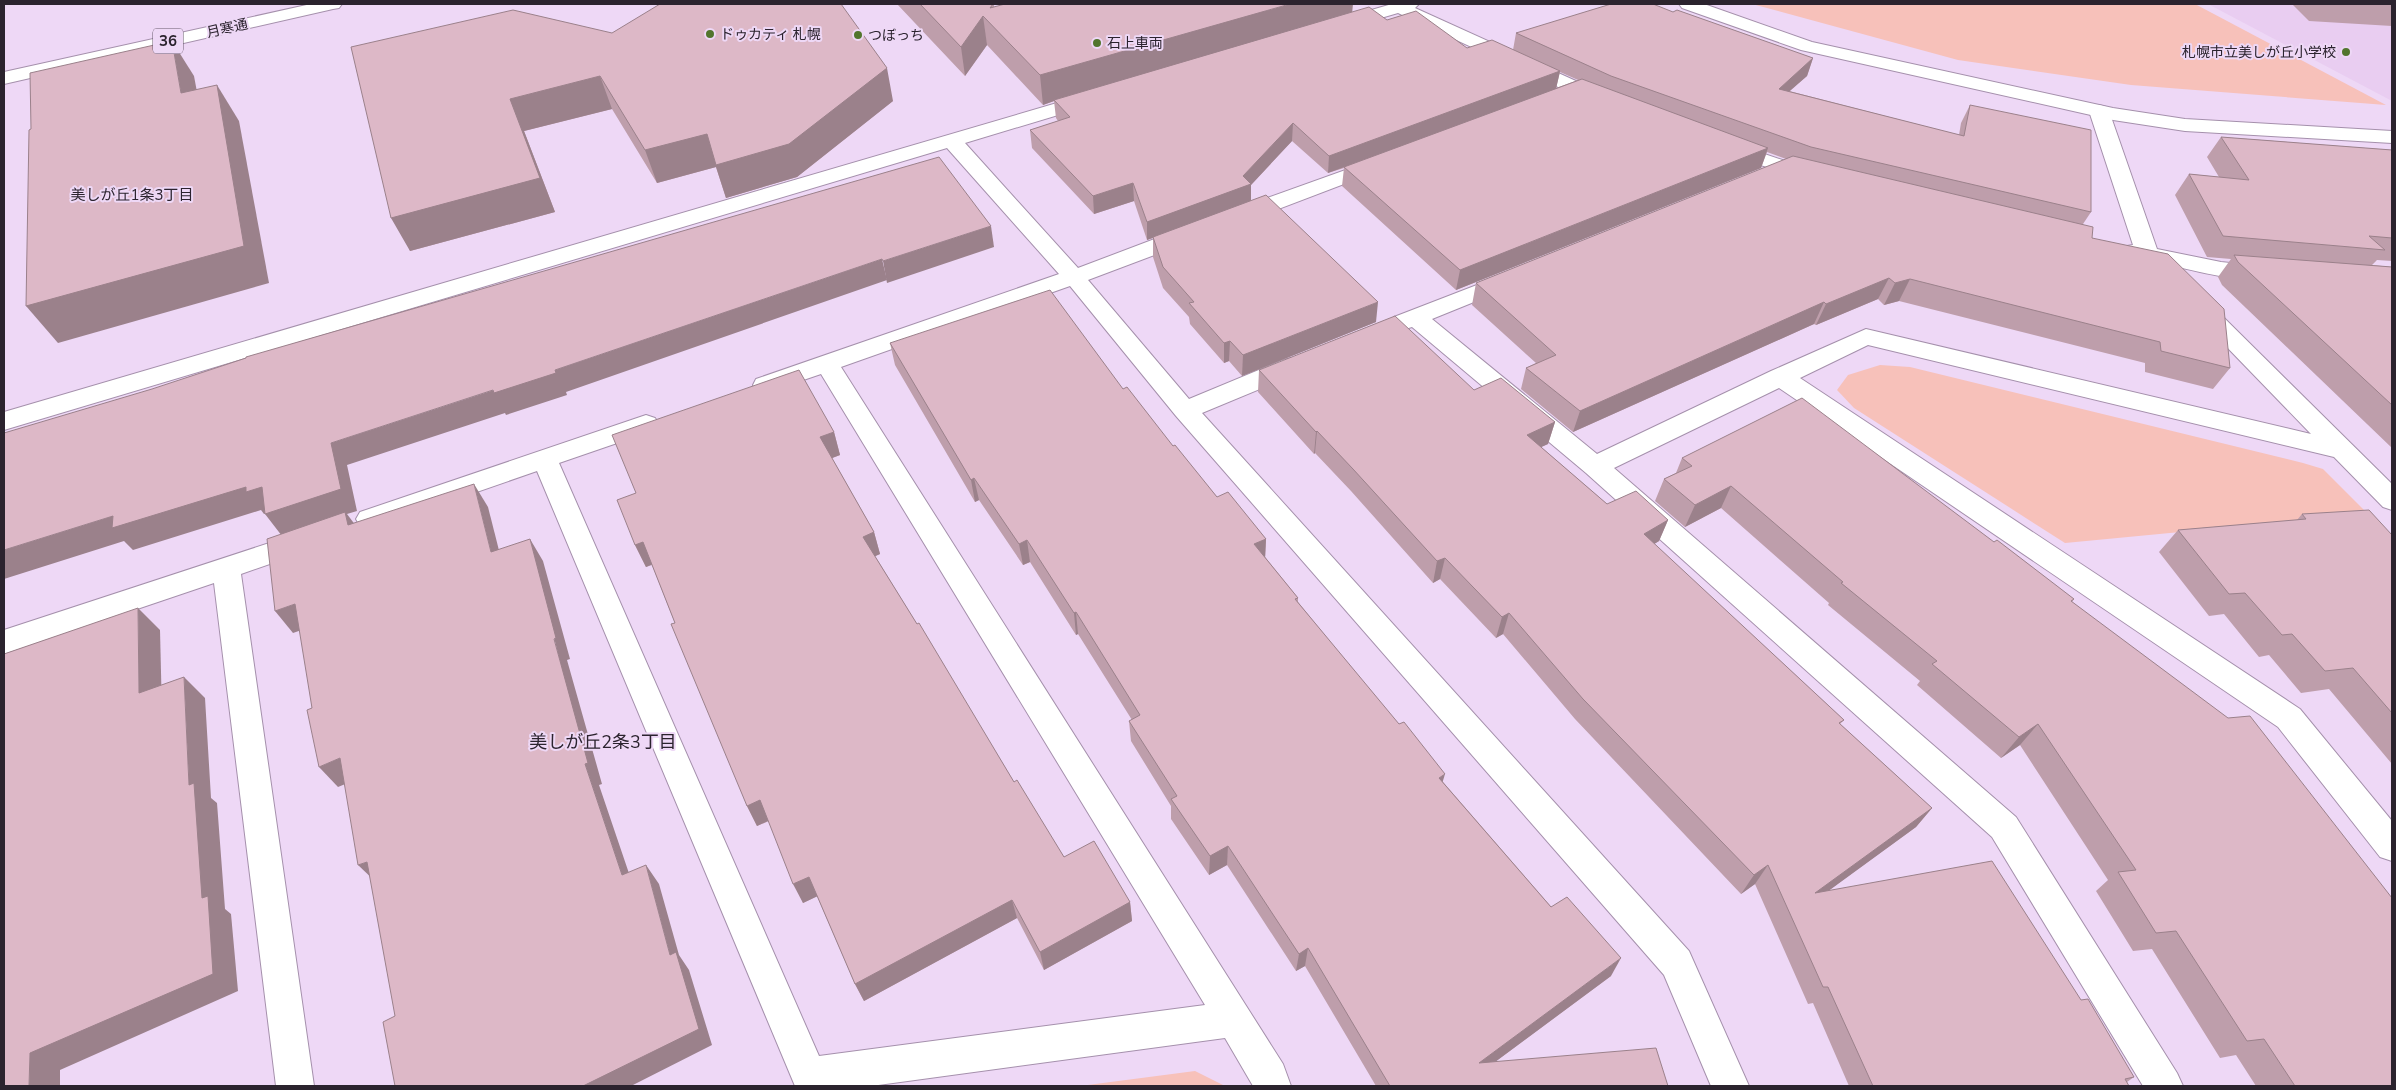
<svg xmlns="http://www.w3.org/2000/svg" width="2396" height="1090" viewBox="0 0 2396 1090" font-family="'Nunito Sans','Noto Sans JP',sans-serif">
<rect width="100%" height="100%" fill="#eed8f6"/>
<path fill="#e9cdf1" d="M2208,4H2392V101Z"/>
<g fill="#f7c1ba">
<path d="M1752,4H2195L2386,105L2131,85L1958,60Z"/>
<path d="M1880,365L1910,367L2303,463L2323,469L2368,514L2065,543L1854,408L1837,390L1848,375Z"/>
<path d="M1195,1071L1225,1086H1080Z"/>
</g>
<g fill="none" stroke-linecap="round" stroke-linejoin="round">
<defs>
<g id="minor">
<path d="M1392,4H1419L1415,8L1609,96L1612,100L1609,104L1602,106L1595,104L1398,13L1343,29L1337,28L1334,24L1337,20Z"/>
<path d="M1091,93L1098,95L1101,99L1098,103L965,143L1078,268L1181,229L1189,227L1197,229L1200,234L1197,239L1088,280L1189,399L1283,360L1292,358L1301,360L1304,366L1301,372L1202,413L1689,951L1749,1086H1711L1664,975L1176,416L1070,286L841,367L1283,1064L1291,1086H1253L1225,1038L871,1086H795L537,471L370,529L360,526L356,519L360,512L646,415L655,418L659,424L655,430L559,463L819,1056L1205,1005L821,374L765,393L756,391L753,385L756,379L1059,274L947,148L4,430V412Z"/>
<path d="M2099,105L2106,107L2109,111L2157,249L2221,262L2268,267L2271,272L2268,277C2239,284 2198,271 2169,265L2166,270C2148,274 2152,266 2140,259C2137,257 2131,257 2127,256L2124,251L2127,246L2133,245L2089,111L2092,107Z"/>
<path d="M1729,142L1815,171L1818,175L1815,179L1808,181L1722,152L1719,148L1722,144Z"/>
<path d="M1379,158L1386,160L1389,164L1386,168L1247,221L1239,222L1231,221L1228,216L1231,211Z"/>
<path d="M1508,273L1516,275L1519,280L1516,285L1432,319L1597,454L1771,371L1866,329L2311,434L2189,308L2193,303L2201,301L2209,303L2392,484V510L2383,507L2334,457L1868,345L1800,378L2300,709L2392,821V861L2380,857L2278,727L1779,388L1614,468L2016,817L2177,1073L2183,1086H2143L1992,837L1586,473L1412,327L1402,330L1394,327L1390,322L1394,317Z"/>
<path d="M303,532L313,535L317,542L313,549L241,574L314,1086H276L214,583L4,654V630Z"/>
</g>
<path id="tertiary" d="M1679,4H1704L1812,42L2113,108L2185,119L2392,131V143L2185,131L2113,120L1801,50L1682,8Z"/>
<path id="trunk" d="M311,4H342L339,8L333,9L4,84V72Z"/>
</defs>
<use href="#minor" stroke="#a590ac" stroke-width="2"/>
<use href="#tertiary" stroke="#a590ac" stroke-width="2"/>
<use href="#trunk" stroke="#a590ac" stroke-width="2"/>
<use href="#minor" fill="#fff" fill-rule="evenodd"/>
<use href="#tertiary" fill="#fff" fill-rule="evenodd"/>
<use href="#trunk" fill="#fff" fill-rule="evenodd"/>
</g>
<g fill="#be9eab" fill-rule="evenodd">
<path d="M897,4H994V7L1352,12L1387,20L1467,48L1513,50L1516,33L1673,12L1813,58L1807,76L1789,91L1959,135L1961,123L1970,105L2091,212L2083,224L2092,238L2230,368L2213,389L2145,372V363L1899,301L1884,305L1878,299L1816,325L1814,324L1573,432L1521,389L1526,368L1536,363L1472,305L1476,283L1786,159L1767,152L1761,168L1456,290L1342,186L1344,168L1328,173L1292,141L1251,185V201L1376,322L1242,376L1229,361L1224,363L1190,324L1189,317L1163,288L1153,257V238L1147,240L1134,201L1094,214L1032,148L1030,130L1058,121L1056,118L1054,101L1043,105L987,45L965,76ZM1560,72L1578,80L1556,88Z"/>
<path d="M2292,4H2392V26L2309,21Z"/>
<path d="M351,47L893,101L797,177L726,198L716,167L657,183L612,109L524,131L555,212L410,251Z"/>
<path d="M2221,137L2392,150V261L2377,260L2372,265L2392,267V448L2222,285L2218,277L2231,259L2207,257L2175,195L2189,174L2219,177L2207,157Z"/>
<path d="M890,343L1123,389L1217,497L1266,539L1265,557L1298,598V602L1443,782L1611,976L1495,1062L1668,1086H1376L1305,966L1296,971L1227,865L1209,875L1171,819V806L1131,741L1129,721L1132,720L1078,634L1076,635L1030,562L1023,565L979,500L975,502L895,365Z"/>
<path d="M1259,370L1474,390L1555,422L1548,444L1541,447L1607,504L1668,520L1659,541L1654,544L1844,720L1840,724L1932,808L1916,827L1829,890L2081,1000L2134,1077L2127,1082L2129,1086H1849L1813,1003L1808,1004L1755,884L1741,894L1575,719L1503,634L1496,638L1440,579L1433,583L1351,491L1315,453L1314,454L1258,392Z"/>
<path d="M834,432L840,455L832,458L874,532L880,554L875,556L1014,782L1064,857L1130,902L1132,921L1044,970L1017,918L864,1001L855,984L817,896L803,903L769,821L757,826L747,806L652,565L646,567L635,545L636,493Z"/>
<path d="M1682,458L1994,542L2074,599L2072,602L2392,1086H2256L2236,1055L2220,1058L2152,949L2133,951L2096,891L2108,880L2020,745L2001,758L1917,685L1920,681L1828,605L1829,603L1721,508L1685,527L1655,501L1664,479L1676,473Z"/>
<path d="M2302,514L2392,535V764L2329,689L2301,693L2269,655L2259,657L2224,614L2209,616L2159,552L2178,530L2297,520Z"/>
</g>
<g fill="#9b818b">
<path d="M1290,4H1353L1352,14L1054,100V101L1043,105L1040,75Z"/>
<path d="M983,16L987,45L965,76L961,47Z"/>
<path d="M172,41L194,76L204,129L181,93Z"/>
<path d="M1813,58L1807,76L1773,106L1779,89Z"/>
<path d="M887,68L893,101L797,177L726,198L716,167L657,183L645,150Z"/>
<path d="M1560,71L1556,89L1328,173L1329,156Z"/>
<path d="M600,76L612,109L524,131L555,212L410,251L391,218L510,99Z"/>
<path d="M217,85L239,121L269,283L58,343L26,306Z"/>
<path d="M1293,123L1292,141L1251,185V202L1147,240V222L1243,176Z"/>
<path d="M1768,148L1761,168L1456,290L1460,270Z"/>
<path d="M1133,183L1134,201L1094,214L1093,196Z"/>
<path d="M991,226L994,247L887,283L883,261Z"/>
<path d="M882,259L887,280L566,392L567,395L506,415L505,413L347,465L357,511L347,514L362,534L282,536L265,514L331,443L555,370Z"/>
<path d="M1889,278L1878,299L1816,325L1826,304Z"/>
<path d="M1910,279L1899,301L1884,305L1895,283Z"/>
<path d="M1378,302L1376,322L1242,376L1243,355Z"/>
<path d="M1824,302L1814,324L1573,432L1580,411Z"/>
<path d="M1230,341L1229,361L1224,363V343Z"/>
<path d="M1555,422L1548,444L1521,456L1527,435Z"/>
<path d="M1317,431L1315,453L1314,454L1316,432Z"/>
<path d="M834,432L840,455L827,460L820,437Z"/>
<path d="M974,478L979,500L975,502L971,480Z"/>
<path d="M474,484L488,507L505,574L491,552Z"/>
<path d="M1731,486L1721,508L1685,527L1695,505Z"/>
<path d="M246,487H262L279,509L264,514L261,510L133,550L124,541L4,579V550L113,516Z"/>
<path d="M1668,520L1659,541L1635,556L1644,534Z"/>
<path d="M874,532L880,554L869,559L863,537Z"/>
<path d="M530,539L543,561L570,659L567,660L602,784L599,785L636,894L622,875L585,764Z"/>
<path d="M1266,539L1265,560L1254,544Z"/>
<path d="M1027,540L1030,562L1023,565L1019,544Z"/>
<path d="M643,542L653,564L646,567L635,545Z"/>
<path d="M1445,558L1440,579L1433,583L1437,561Z"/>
<path d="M295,604L313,626L293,633L275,611Z"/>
<path d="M138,608L160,630L162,714L139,693Z"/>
<path d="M1076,612L1078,634L1076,635L1074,613Z"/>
<path d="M1509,613L1503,634L1496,638L1502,617Z"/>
<path d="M184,677L205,698L211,798L217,803L225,909L231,914L238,991L60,1070V1086H29L30,1053L189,785Z"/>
<path d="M2038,724L2020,745L2001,758L2019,737Z"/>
<path d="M340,758L360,778L338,787L319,767Z"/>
<path d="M1445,774L1439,794V778Z"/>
<path d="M760,800L770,820L757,826L747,806Z"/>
<path d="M1932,808L1916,827L1801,911L1815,893Z"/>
<path d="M1228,846L1227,865L1209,875L1210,856Z"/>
<path d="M367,862L378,884L358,865Z"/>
<path d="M646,865L659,884L679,955L689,970L712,1045L631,1086H583L670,955Z"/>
<path d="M1768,865L1755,884L1741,894L1754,875Z"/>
<path d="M809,877L818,896L803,903L793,884Z"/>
<path d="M1012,900L1017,918L864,1001L855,984Z"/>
<path d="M1130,902L1132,921L1044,970L1040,952Z"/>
<path d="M1308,948L1305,966L1296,971L1299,954Z"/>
<path d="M1621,958L1611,976L1472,1079L1479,1063Z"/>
</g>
<g fill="#ddb8c7" stroke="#9b818b">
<path d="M660,4H841L887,68L789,144L716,165L707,134L645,150L600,76L510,99L540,178L391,218L351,47L513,10L612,33Z"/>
<path d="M920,4H993L990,8L1005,4H1290L1040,75L983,16L961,47Z"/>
<path d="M1611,4H1653L1673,12L1677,10L1813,58L1779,89L1964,136L1970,105L2091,130V212L1811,147L1611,76L1516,33Z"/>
<path d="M1369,7L1387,20L1416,11L1467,48L1492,40L1560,71L1329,156L1293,123L1243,176L1251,184L1147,222L1133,183L1093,196L1030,130L1070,117L1054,100Z"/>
<path d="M172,41L181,93L217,85L244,246L26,306L29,130L31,129L30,73Z"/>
<path d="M1582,79L1768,148L1460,270L1344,167Z"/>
<path d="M2221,137L2392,150V238L2369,236L2385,250L2223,236L2189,174L2249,180Z"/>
<path d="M1793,156L2093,227L2092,238L2168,254L2224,309L2230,368L2161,351L2160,342L1910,279L1895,283L1889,278L1826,304L1824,302L1580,411L1526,368L1556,355L1476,283Z"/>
<path d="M939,157L991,226L883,261L882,259L555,370L556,373L494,393L493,390L331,443L341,489L265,514L262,487L246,492V487L112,528L113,516L4,550V433L152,389L246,358V357Z"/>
<path d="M1266,195L1378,302L1243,355L1230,341L1224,343L1189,303L1194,302L1163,267L1153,237Z"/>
<path d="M2234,255L2392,267V405L2238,262Z"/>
<path d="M1050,290L1123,389L1127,387L1173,446L1175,445L1217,497L1228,492L1266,539L1254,544L1298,598L1295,599L1399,724L1404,722L1445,774L1439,778L1551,907L1567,897L1621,958L1479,1063L1656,1048L1668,1086H1390L1308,948L1299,954L1228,846L1210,856L1171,799L1177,796L1129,721L1140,715L1076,612L1074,613L1027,540L1019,544L974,478L971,480L890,343Z"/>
<path d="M1395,316L1474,390L1501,378L1555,422L1527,435L1607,504L1636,491L1668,520L1644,534L1844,720L1839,723L1932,808L1815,893L1992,861L2081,1000L2088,999L2134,1077L2125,1079L2129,1086H1873L1828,987H1823L1768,865L1754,875L1583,699L1509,613L1502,617L1445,558L1437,561L1353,469L1317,431L1316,432L1259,370Z"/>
<path d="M799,370L834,432L820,437L874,532L863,537L917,624L919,623L1014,782L1017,780L1064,857L1094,841L1130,902L1040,952L1012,900L855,984L809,877L793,884L760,800L747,806L671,624L675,623L643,542L635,545L617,500L636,493L612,435Z"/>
<path d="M1802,398L1994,542L1997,540L2074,599L2071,601L2228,718L2250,716L2392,898V1086H2295L2264,1039L2247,1041L2176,931L2156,933L2118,872L2136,870L2038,724L2019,737L1932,664L1937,661L1841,583L1843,582L1731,486L1695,505L1664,479L1692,466L1682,458Z"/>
<path d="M474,484L491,552L530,539L556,638L554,639L588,763L585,764L622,875L646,865L670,955L676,952L699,1029L583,1086H395L383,1022L395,1016L367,862L358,865L340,758L319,767L307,710L312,708L295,604L275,611L267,539L345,512L348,525Z"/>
<path d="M2369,510L2392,535V713L2353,668L2325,671L2292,634L2282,635L2245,593L2229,594L2178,530L2306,519L2302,514Z"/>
<path d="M138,608L139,693L184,677L189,785L194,783L202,898L208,896L213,974L30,1053L29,1086H4V654Z"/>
</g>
<g fill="#52752d" stroke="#eed8f6" stroke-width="2">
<circle cx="710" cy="34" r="5"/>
<circle cx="858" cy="35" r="5"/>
<circle cx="1097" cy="43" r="5"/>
<circle cx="2346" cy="52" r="5"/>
</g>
<g text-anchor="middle" stroke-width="4" stroke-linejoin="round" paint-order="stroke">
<g font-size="14" fill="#2b232e" stroke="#eed8f6">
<text transform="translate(227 28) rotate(-13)" y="5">月寒通</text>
</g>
<g font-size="14" fill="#2b232e" stroke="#eed8f6" text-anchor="start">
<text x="720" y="39">ドゥカティ 札幌</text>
<text x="868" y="40">つぼっち</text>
<text x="1107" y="48">石上車両</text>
<text x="2336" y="57" text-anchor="end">札幌市立美しが丘小学校</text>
</g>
<rect fill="#eed8f6" stroke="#66596a" stroke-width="1" x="153" y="28.5" width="30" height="25" rx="4"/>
<g font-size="15" font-weight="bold" fill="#2b232e">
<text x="168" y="46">36</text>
</g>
<g font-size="15" fill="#2b232e" stroke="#eed8f6">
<text x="132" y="200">美しが丘1条3丁目</text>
</g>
<g font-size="18" fill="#2b232e" stroke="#eed8f6">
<text x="603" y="748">美しが丘2条3丁目</text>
</g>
</g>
<rect width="2396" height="1090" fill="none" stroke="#2b232e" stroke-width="10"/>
</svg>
